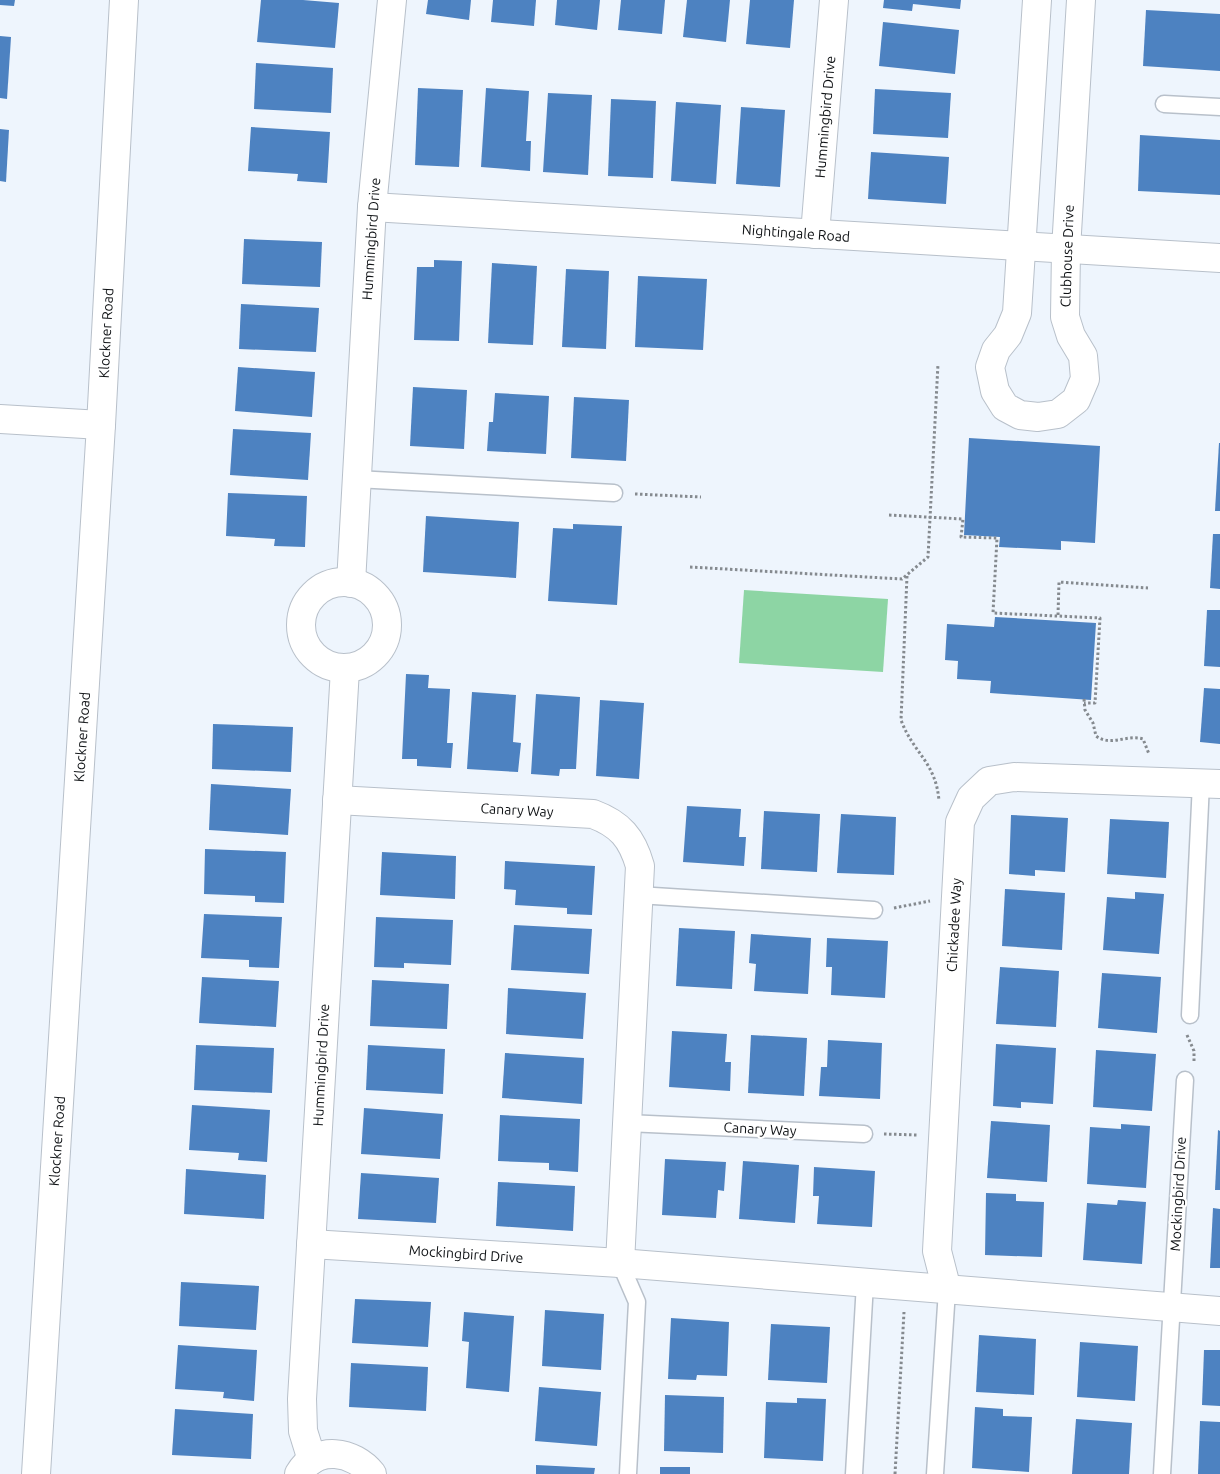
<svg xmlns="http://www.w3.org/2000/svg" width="1220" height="1474" viewBox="0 0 1220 1474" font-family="Ubuntu,sans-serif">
<rect width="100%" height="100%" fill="#eef5fd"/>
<path fill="#8dd5a4" d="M744,590L888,599L883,672L739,663Z"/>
<g fill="#4d82c1">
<path d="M0,0H15L14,6L0,5Z"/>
<path d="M261,0H303L339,3L335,48L257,42Z"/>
<path d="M428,0H471L469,20L426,14Z"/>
<path d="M493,0H536L534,26L491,22Z"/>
<path d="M557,0H600L597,30L555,25Z"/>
<path d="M621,0H665L662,34L618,30Z"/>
<path d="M687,0H730L726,42L683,37Z"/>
<path d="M750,0H794L790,48L746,44Z"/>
<path d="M884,0H961L960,9L913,4L912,11L883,8Z"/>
<path d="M1146,10L1220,14V71L1143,66Z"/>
<path d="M883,22L959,30L955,74L879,66Z"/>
<path d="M0,36L11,37L7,99L0,98Z"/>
<path d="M256,63L333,68L331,113L254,109Z"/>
<path d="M418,88L463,90L459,167L415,165Z"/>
<path d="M486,88L529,91L526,141H531L530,171L481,167Z"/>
<path d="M875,89L951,93L948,138L873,134Z"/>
<path d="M548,93L592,95L588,175L543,172Z"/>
<path d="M611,99L656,101L653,178L608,176Z"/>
<path d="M676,102L721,105L716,184L671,181Z"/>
<path d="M741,107L785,110L780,187L736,184Z"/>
<path d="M251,127L330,132L327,183L297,181L298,174L248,171Z"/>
<path d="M0,129L9,130L6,182L0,181Z"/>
<path d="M1140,135L1220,140V195L1138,191Z"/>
<path d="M871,152L949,157L946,204L868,199Z"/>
<path d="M244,239L322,242L320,287L242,284Z"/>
<path d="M434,260L462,261L459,341L414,340L417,267H434Z"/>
<path d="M492,263L537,266L533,345L488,343Z"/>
<path d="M566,269L609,271L606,349L562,347Z"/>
<path d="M638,276L707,279L703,350L635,347Z"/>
<path d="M241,304L319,308L316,352L239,349Z"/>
<path d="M238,367L315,372L312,417L235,411Z"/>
<path d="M413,387L467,390L464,449L410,446Z"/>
<path d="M495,393L549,396L546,454L487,451L489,422H493Z"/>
<path d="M574,397L629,400L626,461L571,458Z"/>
<path d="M233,429L311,433L308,480L230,475Z"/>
<path d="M969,438L1100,446L1095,543L1061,541V550L999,547L1000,537L964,535Z"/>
<path d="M1219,443H1220V511H1215Z"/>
<path d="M228,493L307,496L305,547L274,546L275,539L226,536Z"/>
<path d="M426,516L519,522L516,578L423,572Z"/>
<path d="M573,524L622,526L617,605L548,601L553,528L573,529Z"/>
<path d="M1213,534H1220V589L1210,588Z"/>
<path d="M1207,610H1220V667L1204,666Z"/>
<path d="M995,617L1096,623L1091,700L990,693L991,681L957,679L958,661L945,660L947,624L994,627Z"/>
<path d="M406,674L429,675L428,688L450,689L447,743H453L451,768L417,766V759H402Z"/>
<path d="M1204,688L1220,689V744L1200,742Z"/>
<path d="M472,692L516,695L513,742L521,743L518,772L467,769Z"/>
<path d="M536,694L580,697L576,769H560L559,776L531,774Z"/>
<path d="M600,700L644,703L639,779L596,776Z"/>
<path d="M213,724L293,727L291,772L212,769Z"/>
<path d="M211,784L291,789L288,835L209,830Z"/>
<path d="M687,806L741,809L739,837H746L744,866L683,862Z"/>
<path d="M764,811L820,814L817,872L761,869Z"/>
<path d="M841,814L896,817L894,875L837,873Z"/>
<path d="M1011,815L1068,818L1065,872L1035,870V876L1009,874Z"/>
<path d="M1110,819L1169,822L1166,878L1107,874Z"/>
<path d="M205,849L286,852L284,903L255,902V896L204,894Z"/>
<path d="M382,852L456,856L455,899L380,895Z"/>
<path d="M505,861L595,866L592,915L567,914V908L515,905L516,890L504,889Z"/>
<path d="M1005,889L1065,893L1062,950L1002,946Z"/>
<path d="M1135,892L1164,894L1159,954L1103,950L1107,897L1135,899Z"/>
<path d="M204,914L282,917L279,968L249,967V960L201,958Z"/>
<path d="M376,917L453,920L451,965L404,963V968L374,967Z"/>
<path d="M514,925L592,929L589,974L511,970Z"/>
<path d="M679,928L735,931L732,989L676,986Z"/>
<path d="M751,934L811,938L808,994L754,991L756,964L749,963Z"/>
<path d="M827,938L888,941L885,998L831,995L832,967H826Z"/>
<path d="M1000,967L1059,971L1056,1027L996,1024Z"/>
<path d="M1102,973L1161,977L1157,1033L1098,1028Z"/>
<path d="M202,977L279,981L276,1027L199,1023Z"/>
<path d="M372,980L449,984L447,1029L370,1026Z"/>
<path d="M508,988L586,993L583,1039L506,1034Z"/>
<path d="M672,1031L727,1034L725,1062H731L730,1091L669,1087Z"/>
<path d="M751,1035L807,1038L804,1096L748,1093Z"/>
<path d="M828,1040L882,1043L880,1099L819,1096L821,1067H827Z"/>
<path d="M996,1044L1056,1048L1053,1104L1021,1102V1108L993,1106Z"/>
<path d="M196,1045L274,1048L272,1093L194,1090Z"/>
<path d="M368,1045L445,1049L443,1094L366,1090Z"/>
<path d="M1096,1050L1156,1054L1152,1111L1093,1107Z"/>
<path d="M505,1053L584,1058L582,1104L502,1098Z"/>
<path d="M192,1105L270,1110L267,1162L238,1160L239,1153L189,1150Z"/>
<path d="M364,1108L443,1114L440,1159L361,1154Z"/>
<path d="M500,1115L580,1119L578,1172L549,1170V1163L498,1161Z"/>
<path d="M991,1121L1050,1125L1047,1182L987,1178Z"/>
<path d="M1121,1124L1150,1126L1146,1188L1087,1184L1090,1127L1121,1129Z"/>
<path d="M1218,1130L1220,1131V1190H1215Z"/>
<path d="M665,1159L726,1162L724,1191L718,1190L716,1218L662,1215Z"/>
<path d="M743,1161L799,1165L795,1223L739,1219Z"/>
<path d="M814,1167L875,1171L872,1227L817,1224L819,1196H813Z"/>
<path d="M186,1169L266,1175L264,1219L184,1214Z"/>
<path d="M361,1173L439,1178L436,1223L358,1219Z"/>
<path d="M498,1182L575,1186L573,1231L496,1226Z"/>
<path d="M986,1193L1016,1194V1201L1044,1202L1042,1257L985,1255Z"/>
<path d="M1118,1200L1146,1202L1142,1264L1083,1260L1087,1203L1117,1205Z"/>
<path d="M1213,1208L1220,1209V1268H1210Z"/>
<path d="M181,1282L259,1286L256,1330L179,1326Z"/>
<path d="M355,1299L431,1302L428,1347L352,1343Z"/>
<path d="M545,1310L604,1314L601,1370L542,1366Z"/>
<path d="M464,1312L514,1316L509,1392L466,1388L469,1342L462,1341Z"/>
<path d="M671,1318L729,1322L727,1376L697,1375L696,1380L668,1379Z"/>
<path d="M771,1324L830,1327L827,1383L768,1380Z"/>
<path d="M979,1335L1036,1339L1034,1395L976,1392Z"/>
<path d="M1080,1342L1138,1346L1135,1401L1077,1397Z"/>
<path d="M178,1345L257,1350L254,1401L223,1398L224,1392L175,1389Z"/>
<path d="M1204,1350H1220V1406L1202,1405Z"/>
<path d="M351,1363L428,1367L426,1411L349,1407Z"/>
<path d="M539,1387L601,1392L597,1446L535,1441Z"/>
<path d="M665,1395L724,1397L723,1453L664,1451Z"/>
<path d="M797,1398L826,1399L823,1461L764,1458L766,1402L797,1403Z"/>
<path d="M975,1407L1003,1409V1416L1032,1417L1029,1472L972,1468Z"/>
<path d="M175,1409L253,1414L251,1459L172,1455Z"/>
<path d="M1076,1419L1132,1423L1129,1474H1072Z"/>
<path d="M1200,1421L1220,1422V1474H1198Z"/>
<path d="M536,1465L595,1468L594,1474H536Z"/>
<rect x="660" y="1467" width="30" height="7"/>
</g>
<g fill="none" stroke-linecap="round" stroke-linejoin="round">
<defs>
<g id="lane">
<path d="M1164,104L1220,107"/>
<path d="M356,479L614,493"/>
<path d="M638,895L874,910"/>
<path d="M1190,1015L1201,783"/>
<path d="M627,1123L864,1134"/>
<path d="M620,1263L637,1302L628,1474"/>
<path d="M854,1474L865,1283"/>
<path d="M935,1474L947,1290"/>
<path d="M1162,1474L1185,1080"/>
</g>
<g id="street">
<path d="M1037,0L1017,313L1008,335L996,350L990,367L995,391L1005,407L1020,415L1038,417L1058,414L1076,400L1085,379L1083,356L1071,336L1065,317L1066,249L1081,0"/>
<path d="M372,207L1220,258"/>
<path d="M815,234L834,0"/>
<path d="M0,419L101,425"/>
<circle cx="344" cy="625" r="43"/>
<path d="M351,583L372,207L392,0"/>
<path d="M337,800L593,814C620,824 632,838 640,866L620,1263"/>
<path d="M311,1244L620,1263L1220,1311"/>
<path d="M947,1290L937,1251L960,822L971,798L989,781L1014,777L1220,784"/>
<path d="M312,1460L303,1431L302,1399L345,669"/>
<path d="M299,1474C316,1444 354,1451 372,1474"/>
</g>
<path id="secondary" d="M36,1474L101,425L124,0"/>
</defs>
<use href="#lane" stroke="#b8c0ca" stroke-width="19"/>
<use href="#street" stroke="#b8c0ca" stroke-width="30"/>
<use href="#secondary" stroke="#b8c0ca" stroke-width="30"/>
<g stroke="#858a8f" stroke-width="3" stroke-dasharray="2.5 2.5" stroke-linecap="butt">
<path d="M635,494L701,497"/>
<path d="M889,515L963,519L961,537L997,538L993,613L1100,618L1095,703H1084"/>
<path d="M690,567L902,579L928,557L938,364"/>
<path d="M907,576L901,720C913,753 936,762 939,801"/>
<path d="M1058,615L1059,582L1148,588"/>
<path d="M1084,699L1085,710L1093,723L1096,736C1111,747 1127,734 1143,739L1149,754"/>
<path d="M894,908L930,901"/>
<path d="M1187,1035L1194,1051V1062"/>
<path d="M884,1134L918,1135"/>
<path d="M895,1474L904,1312"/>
</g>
<use href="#lane" stroke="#fff" stroke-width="16"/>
<use href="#street" stroke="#fff" stroke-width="28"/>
<use href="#secondary" stroke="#fff" stroke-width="28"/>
</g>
<g text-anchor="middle" stroke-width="4.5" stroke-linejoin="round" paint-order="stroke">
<g font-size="14" fill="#0e1114" stroke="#fff">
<text transform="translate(825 117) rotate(-85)" y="5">Hummingbird Drive</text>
<text transform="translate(796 233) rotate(4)" y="5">Nightingale Road</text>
<text transform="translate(371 239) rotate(-86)" y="5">Hummingbird Drive</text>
<text transform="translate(1067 256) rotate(-88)" y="5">Clubhouse Drive</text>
<text transform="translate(106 333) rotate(-87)" y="5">Klockner Road</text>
<text transform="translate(82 737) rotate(-86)" y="5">Klockner Road</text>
<text transform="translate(517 810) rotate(3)" y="5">Canary Way</text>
<text transform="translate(954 925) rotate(-87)" y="5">Chickadee Way</text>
<text transform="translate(321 1065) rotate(-87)" y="5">Hummingbird Drive</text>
<text transform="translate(760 1129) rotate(3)" y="5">Canary Way</text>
<text transform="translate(57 1141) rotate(-86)" y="5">Klockner Road</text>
<text transform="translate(1178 1194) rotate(-87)" y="5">Mockingbird Drive</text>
<text transform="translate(466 1254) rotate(4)" y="5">Mockingbird Drive</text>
</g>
</g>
</svg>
